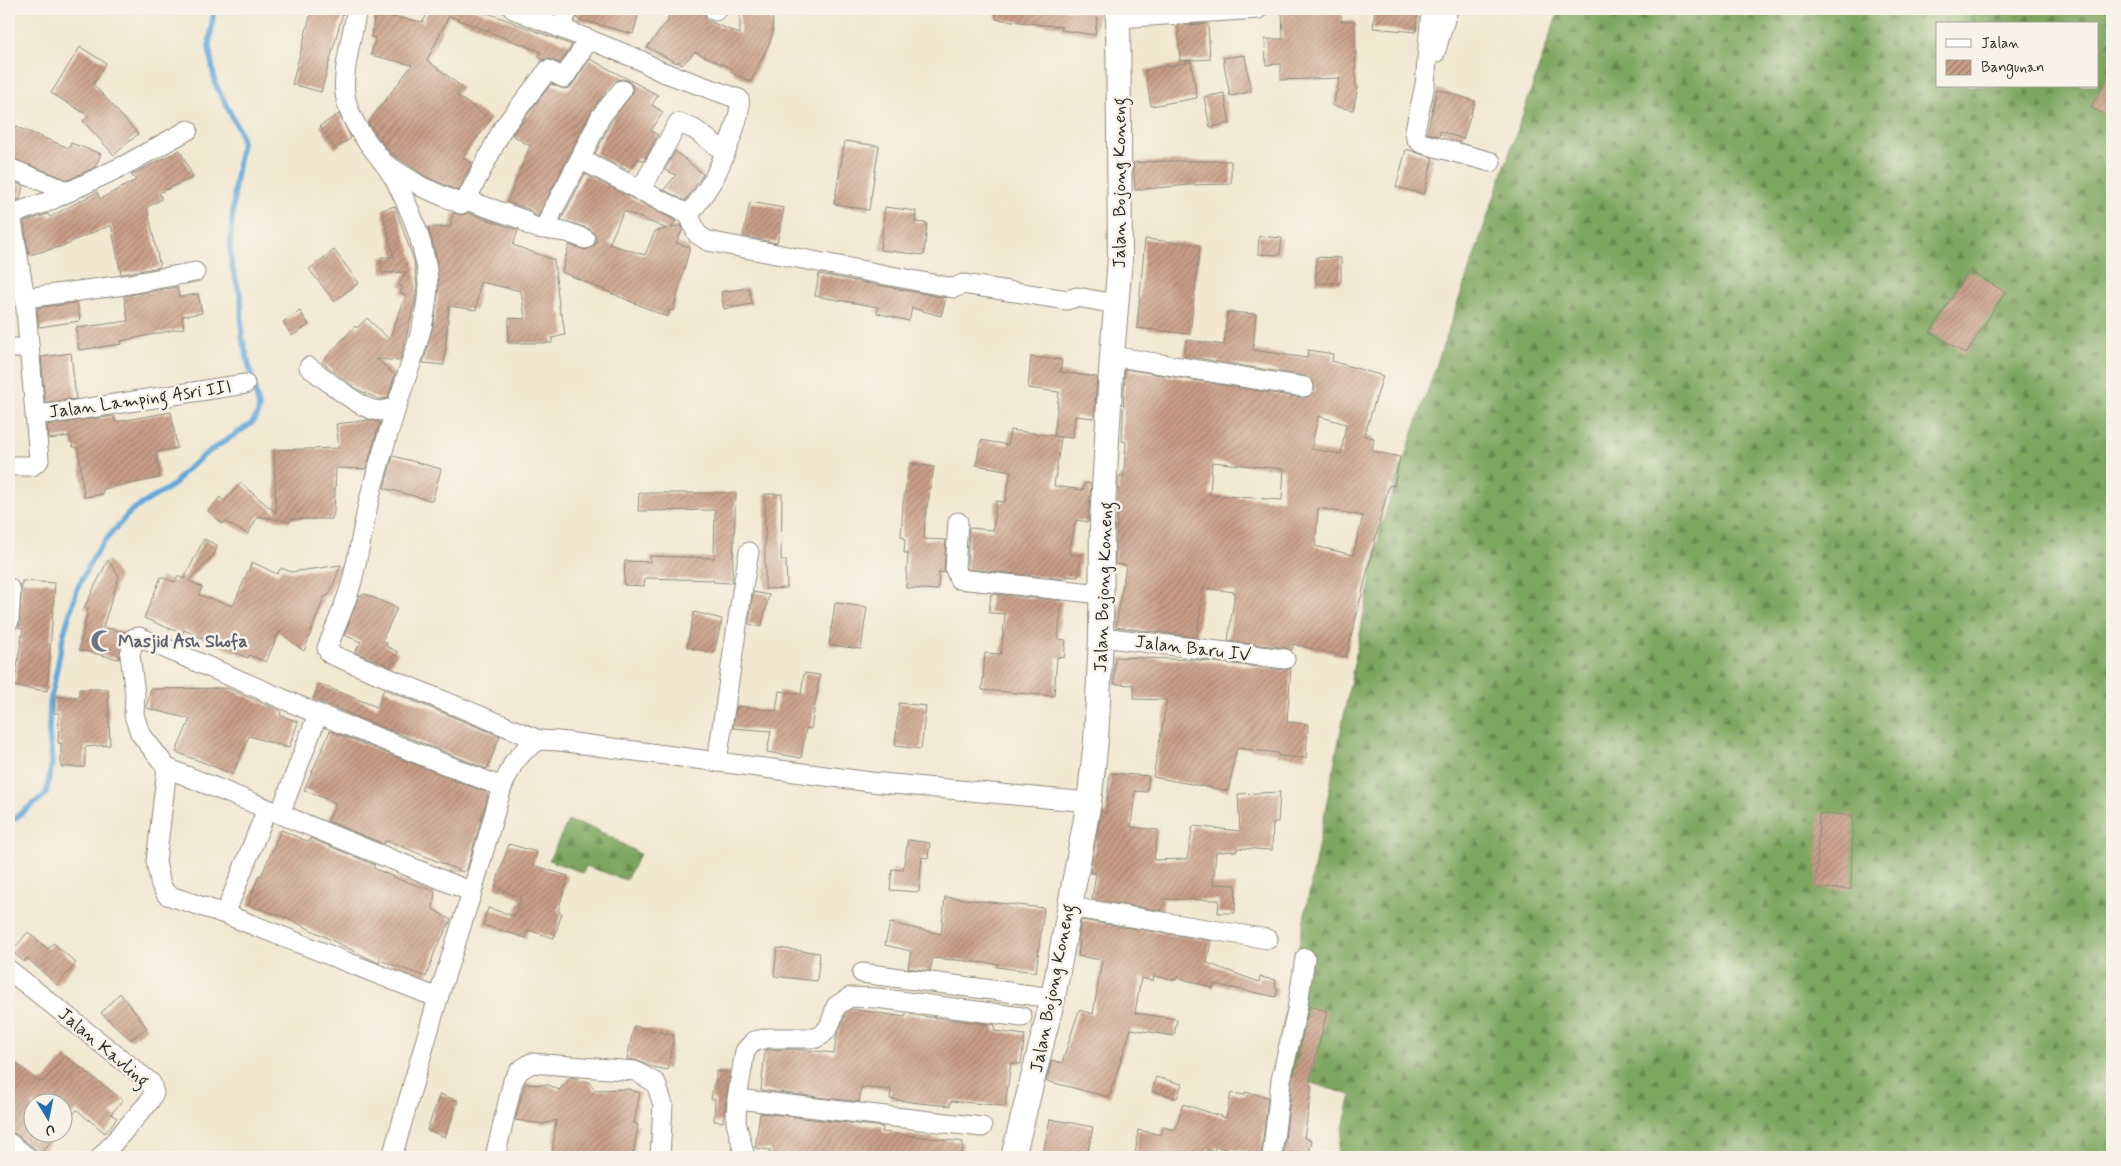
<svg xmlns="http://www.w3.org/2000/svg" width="2121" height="1166" viewBox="0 0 2121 1166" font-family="Mynerve,sans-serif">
<defs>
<pattern id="forest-firs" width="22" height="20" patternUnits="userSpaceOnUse" patternTransform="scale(1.25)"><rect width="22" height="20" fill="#7da65e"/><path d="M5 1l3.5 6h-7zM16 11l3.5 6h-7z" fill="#67874e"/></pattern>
<pattern id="building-hatch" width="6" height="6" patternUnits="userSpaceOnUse" patternTransform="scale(1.25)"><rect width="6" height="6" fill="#c99e87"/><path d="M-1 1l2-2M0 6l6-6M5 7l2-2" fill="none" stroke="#a3816f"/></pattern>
</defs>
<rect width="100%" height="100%" fill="#f7f3e8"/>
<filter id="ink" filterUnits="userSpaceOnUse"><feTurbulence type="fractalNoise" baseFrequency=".02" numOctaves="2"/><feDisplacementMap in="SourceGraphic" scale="10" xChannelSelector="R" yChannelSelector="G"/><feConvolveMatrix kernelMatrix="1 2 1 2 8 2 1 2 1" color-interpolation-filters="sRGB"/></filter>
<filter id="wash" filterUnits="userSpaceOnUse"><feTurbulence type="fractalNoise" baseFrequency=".0096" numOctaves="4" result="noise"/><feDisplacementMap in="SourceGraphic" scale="20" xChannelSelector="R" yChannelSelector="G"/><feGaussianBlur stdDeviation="1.12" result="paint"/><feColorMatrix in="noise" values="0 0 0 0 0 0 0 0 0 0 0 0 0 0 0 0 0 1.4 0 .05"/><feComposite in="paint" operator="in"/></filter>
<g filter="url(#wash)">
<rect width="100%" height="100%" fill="#f2e8d2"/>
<g fill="url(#forest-firs)" stroke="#546844" fill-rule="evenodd">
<path d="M1559,9H2112V1157H1336L1351,1095L1274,1072L1381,526ZM1937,24H2097V86H1937Z"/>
<path d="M568,821L596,829L640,854L626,880L586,866L583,873L549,860Z"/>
</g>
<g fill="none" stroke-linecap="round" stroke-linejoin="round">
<path stroke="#64a9da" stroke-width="5.5" d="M9,823L46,794L52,762L49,732L50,703L64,633L78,587L93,558L103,543L131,511L175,484L181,475L204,455L251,424L257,416L259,407L242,337L241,297L232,267L230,247L235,184L242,142L240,132L215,83L209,47L214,9"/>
</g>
<g id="blocks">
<g fill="url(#building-hatch)" fill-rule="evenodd">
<path d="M312,9H344L321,92L292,84Z"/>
<path d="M429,9H473L487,14L488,13L572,45L560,63L548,59L543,60L538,57L541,52L449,16L427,60L462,87L456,95L491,119L463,158L472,163L458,191L427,177L391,153L368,123L412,65L371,55L375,38L371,37L375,14L423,22Z"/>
<path d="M580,9H640L633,34L577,19Z"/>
<path d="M669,9H704L706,20L740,34V9H773L772,37L751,82L731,72L733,69L695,52L682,65L678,61L677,63L647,47L668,21Z"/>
<path d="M996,9H1065L1098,13L1095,35L1061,30L1062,27L996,19Z"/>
<path d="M1341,9V21H1355L1356,87H1358L1353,110L1333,106L1340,78L1281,80V64L1266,65L1265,39H1283L1282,11Z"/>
<path d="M1375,9H1418L1416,32L1373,28Z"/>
<path d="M1208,24L1210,59L1180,61L1178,25Z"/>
<path d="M80,47L106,63L93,84L138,134L114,155L83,121L89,116L51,93Z"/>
<path d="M1245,55L1251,92L1230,96L1223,58Z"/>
<path d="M590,59L658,95L652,105L663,112L651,131L658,135L644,161L637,158L629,171L595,154L611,122L633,92V86L629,81L623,79L618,80L591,111L538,217L528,209L507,202L530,146L512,135L551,84L564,89L570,88Z"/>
<path d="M1191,62L1197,98L1151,106L1145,70Z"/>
<path d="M2112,69V119L2091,107Z"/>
<path d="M1437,89L1475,101L1463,139L1440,131L1439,136L1427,133Z"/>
<path d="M1224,93L1230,123L1210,127L1204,97Z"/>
<path d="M339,114L351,138L335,149L320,126Z"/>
<path d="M9,124L69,148L71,143L101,154L95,167L68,180L9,157Z"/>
<path d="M845,141L879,146L869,210L834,204Z"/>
<path d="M1406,149L1433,158L1424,194L1396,187Z"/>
<path d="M180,150L193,177L159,193L162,199L147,207L160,267L121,274L111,225L70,242V244L29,255L24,222L48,214L50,217L97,192L100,199L136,180L131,175Z"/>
<path d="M675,151L703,174L685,201L664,190L676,175L665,170Z"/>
<path d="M1162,161H1231V184L1188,185L1135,190L1133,163Z"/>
<path d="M585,174L676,221L671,228L681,225L683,229L676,243L690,247L673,311L670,310L667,317L562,272L569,245L586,250L592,247L596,243V237L590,229L561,220ZM624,211L667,229L655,231L645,255L609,244Z"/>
<path d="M9,180L23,186L20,199L9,203Z"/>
<path d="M750,202L784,208L777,243L743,236Z"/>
<path d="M395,206L414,261L417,286L415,302L400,361L377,359L395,375L388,398L378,399L357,389L322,362L355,326L357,328L367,318L389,339L406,296L400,293L403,287L399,285L406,272L382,273L381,257H394L382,210Z"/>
<path d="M885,207L916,211L915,222L927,223L924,255L880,250Z"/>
<path d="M453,213L462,215L468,213L518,230L513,245L554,260L560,314H562L565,335L552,338V343H508L509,318L525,319L521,291L480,282L476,310L449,306L444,365L423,363L434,323L439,287L436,256L428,227H450Z"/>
<path d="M1259,236L1282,238L1280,255L1258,254Z"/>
<path d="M1145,239L1200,245L1190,334L1137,328Z"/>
<path d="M334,250L359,283L334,301L309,269Z"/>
<path d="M1316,257L1341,258V283H1316Z"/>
<path d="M1969,270L2005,292L1966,354L1930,332Z"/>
<path d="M819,274L946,298L941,316L912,308L909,321L877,313L878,307L815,296Z"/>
<path d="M177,287L179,297L198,294L202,313L182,316L184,328L121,341L122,344L79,350L76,328L128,321L124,296Z"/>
<path d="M749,288L752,304L724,309L721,292Z"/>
<path d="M77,303L80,321L39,327L37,308Z"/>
<path d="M300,311L309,325L292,336L283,322Z"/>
<path d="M1227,312L1256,314L1253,350L1307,358L1308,350L1333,354L1332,361L1383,376L1364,436L1374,438L1372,451L1400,457L1394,486L1389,485L1346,657L1293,644L1292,650L1286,648L1228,641L1235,592L1203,588L1197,637L1116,627L1126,565L1115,564L1119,476H1124L1126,442L1122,441L1125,369L1302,398L1308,397L1315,389L1314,383L1306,376L1184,356L1186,340L1224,345ZM1318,416L1346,424L1341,454L1311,449ZM1212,462L1284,469L1282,500L1210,495ZM1318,508L1363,516L1353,555L1315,546Z"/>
<path d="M71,353L76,399L45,402L41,357Z"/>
<path d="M1031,357L1062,360L1060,372L1097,377L1094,418L1075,416L1073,438L1054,436L1059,392L1028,388Z"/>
<path d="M171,412L177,448L156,452L160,478L103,489V494L84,497L78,448L73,447L70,436L49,439L47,425L114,416L115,422Z"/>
<path d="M370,420L380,422L366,469L336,468L334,512L332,519H290V522L258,516L248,534L224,521L223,524L208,511L220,497L224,501L241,483L276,513L274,450L339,448L336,424Z"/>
<path d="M1010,430L1061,437L1054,486L1083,490L1085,483L1091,484L1088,522L1076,520L1069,554L1081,555L1078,577L1065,576L1064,579L967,569L969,528L993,530L996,501L1005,502L1011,471L976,465L981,440L1008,445Z"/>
<path d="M393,456L441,469L432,501L384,488Z"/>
<path d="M910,463L934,467L925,518L924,539L946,540L944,573L939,572L938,590L906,588L908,553H904L905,538L901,537L903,503Z"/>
<path d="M639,493H736L732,583L713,582V580L645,578L644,586L624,585L625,561L650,562V556L714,558L715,510L638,511Z"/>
<path d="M765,494H782L781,560H786L787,588L765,589Z"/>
<path d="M204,539L217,545L215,553L189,581L202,587L199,595L233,606L252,562L277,574L281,568L291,572L341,565L329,595L324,597L304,651L279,632L266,662L249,655L248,658L184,630L183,634L144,618L161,577L175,582L178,576L184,579Z"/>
<path d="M108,560L119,576L103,627L125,632L119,659L79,650L88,609L84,608Z"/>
<path d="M22,581L55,583L47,691L14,686L23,629L19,628Z"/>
<path d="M753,592L769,595L761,627L749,624Z"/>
<path d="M365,594L397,608L382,641L387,643L386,646L398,652L390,666L355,652L361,642L344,635L359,596Z"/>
<path d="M991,594L1062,601L1058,639L1066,640L1064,658L1057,657L1054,696L982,690L985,653L1001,654L1005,614L989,613Z"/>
<path d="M835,603L867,607L861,649L829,645Z"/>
<path d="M694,612L722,619L714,653L687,647Z"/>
<path d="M1115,657L1197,660L1284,670L1291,668L1287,722L1308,724L1306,758L1278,756V753L1237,748L1228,791L1153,777L1167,700L1134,699V685L1114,684Z"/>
<path d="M804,673L820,675L811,729L806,728L801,758L767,752L771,731L733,728L737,706L776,711L779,691L801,694Z"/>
<path d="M319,684L377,707L384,689L500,736L487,769L313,699Z"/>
<path d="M227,688L281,711L280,715L298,722L289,748L249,736L233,774L176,752L190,719L146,708L151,689Z"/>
<path d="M79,689H108L110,745L85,747V767H61V743H58L59,713H54V697H79Z"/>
<path d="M899,703L926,706L921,749L895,746Z"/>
<path d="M330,731L485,792L488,795L467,869L463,872L391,842L385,841L384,844L328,821L336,803L304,790Z"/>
<path d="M1110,773L1149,776L1147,792L1135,791L1131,827L1158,830L1154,860L1187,859L1193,826L1240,831L1238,794L1280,792L1278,822H1273L1272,850L1237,848V851L1216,852L1213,884L1236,885L1235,913H1218L1219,900L1164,899L1162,911L1092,899L1096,873H1090L1101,812L1106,813Z"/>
<path d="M1819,814L1853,815L1851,889L1816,888Z"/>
<path d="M281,830L309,842L310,838L375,865L373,868L401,880L435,891L433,909L451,920L435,951L426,977L380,960L379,963L368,958L285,917L248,905L259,875L261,876Z"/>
<path d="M908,840L930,843L928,858L922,857L919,892L890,890L892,869L903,870Z"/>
<path d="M509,844L537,852L533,865L568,876L558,911L562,913L554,938L528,930L526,938L483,925L488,908L514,916L521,898L495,887Z"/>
<path d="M945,897L1044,908L1036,972L997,967L998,964L933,958L930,971L908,968L911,951L885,945L890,923L941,934Z"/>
<path d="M1081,920L1211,941L1207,963L1259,982L1260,977L1276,980L1275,987L1278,988L1276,997L1214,984L1213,988L1177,977L1176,980L1154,976L1153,981L1141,978L1135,1013L1177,1019L1174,1036L1131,1029L1109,1097L1046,1081L1052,1060L1062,1063L1079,1010L1093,1014L1102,960L1078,956L1080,941L1078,940Z"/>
<path d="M28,932L48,949L53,943L76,963L57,985L27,958L24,962L12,951Z"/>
<path d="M777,948L820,953L817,981L774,976Z"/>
<path d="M120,993L147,1028L131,1040L101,1013Z"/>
<path d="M1309,1006L1327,1011L1309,1085L1312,1086L1304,1138L1312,1140L1308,1157H1283L1292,1082Z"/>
<path d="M851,1009L905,1017V1014L995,1025L994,1031L1025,1035L1021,1064L1011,1063L1005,1106L951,1101L950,1106L919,1103L890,1099L891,1090L861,1087L859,1102L761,1090L765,1050L794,1049L834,1053L837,1035L846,1013Z"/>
<path d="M634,1026L674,1035L668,1070L649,1066L636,1060L627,1059Z"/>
<path d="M65,1056L123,1100L111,1114L117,1118L105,1133L77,1110L62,1127V1104H32V1134H57L38,1157L34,1148L16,1134L9,1132V1057L39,1082L40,1080L43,1082Z"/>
<path d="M716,1071L730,1073L723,1122L714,1121L715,1099H711L714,1083H716Z"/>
<path d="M571,1077L589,1082L595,1090L629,1089L640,1093L634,1123L638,1125L633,1157H552L556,1120L544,1124L515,1120L525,1084L549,1085L559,1090Z"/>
<path d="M1156,1077L1182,1084L1177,1098L1152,1091Z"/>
<path d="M1245,1092L1268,1097L1261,1154L1215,1147L1214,1151L1207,1149V1157H1135L1138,1130L1161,1135L1163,1127L1175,1130L1183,1104L1226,1118L1231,1093L1245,1095Z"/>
<path d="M440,1094L458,1101L445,1137L427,1130Z"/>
<path d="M760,1113L883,1127L882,1132L963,1142L962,1157H769L770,1150L755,1148Z"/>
<path d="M1050,1119L1093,1127L1087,1157H1042Z"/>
</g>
</g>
</g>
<g filter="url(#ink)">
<use href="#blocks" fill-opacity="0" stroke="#8e8a7e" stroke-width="1"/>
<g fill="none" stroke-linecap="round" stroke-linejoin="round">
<defs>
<g id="minor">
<path d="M357,9C353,32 342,72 345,94C350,129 377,150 394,178C409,206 422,239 427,270C433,312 409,366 397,405C388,434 379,463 371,492C363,524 359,557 350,588C344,608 335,628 327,648L330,654L539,740"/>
<path d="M513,9L640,60L660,71L739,99C745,110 721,163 715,176C708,189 698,202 689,215"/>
<path d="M1431,9L1425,85L1415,130L1416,138L1421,143L1491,162"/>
<path d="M715,11L718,9"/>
<path d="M1119,18L1258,9"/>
<path d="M560,28L569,9"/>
<path d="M1435,53L1448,9"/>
<path d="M580,159L689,215L697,234L708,241L954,288L963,284L1067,300L1077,297L1116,304"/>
<path d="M387,165L422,187L461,204L466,200L524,220L529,225L537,228L567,232L585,239"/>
<path d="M9,168L69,192"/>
<path d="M640,191L678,123L694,129L725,152"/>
<path d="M466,200L503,128L548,70L564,78L589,39"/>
<path d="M9,215L47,202L125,165L188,130"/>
<path d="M546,228L553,210L580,159L601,116L622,90"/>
<path d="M25,298L124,285L195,272"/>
<path d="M9,348H29"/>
<path d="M1112,356L1304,387"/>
<path d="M309,367C324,378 358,407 374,410C383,412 389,409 397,406"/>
<path d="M35,414L57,413L245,384"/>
<path d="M9,466H32L39,460L25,298L11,215"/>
<path d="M958,522L955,569L959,579L1102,594"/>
<path d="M9,588L11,591L9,621"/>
<path d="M1101,637L1285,659"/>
<path d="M717,762L742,592L749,552"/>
<path d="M167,768L156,862L161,885L167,895L225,914L438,998"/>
<path d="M280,814L318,714"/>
<path d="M472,892L167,768L140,733L134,715L135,694L130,655L134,638L139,637L318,714L502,787"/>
<path d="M1069,907L1268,939"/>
<path d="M225,914L267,809"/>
<path d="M9,970L151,1083L154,1093L149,1102L101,1157"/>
<path d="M862,973L1053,998"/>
<path d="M737,1099L982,1127"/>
<path d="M9,1143L27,1157"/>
<path d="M392,1157L438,998L472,892L502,787L514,762L525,750L539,740L559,741L871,782L1089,802"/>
<path d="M495,1157L513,1081L519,1071L531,1063L635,1071L656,1083L663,1105L660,1157"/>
<path d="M745,1157L736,1122L737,1099L745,1051L754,1041L768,1038H816C830,1032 832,1019 836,1006L850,997L877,998L1022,1017"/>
<path d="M1272,1157L1281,1080L1297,1010L1305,958"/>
</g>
<path id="tertiary" d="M1013,1157L1053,998L1089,802L1096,741L1101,637L1102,522L1112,356L1120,259L1118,9"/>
</defs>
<use href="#minor" stroke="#8e8a7e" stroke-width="21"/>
<use href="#tertiary" stroke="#8e8a7e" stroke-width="26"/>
<use href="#minor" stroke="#fff" stroke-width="19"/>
<use href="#tertiary" stroke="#fff" stroke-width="24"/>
</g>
</g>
<defs>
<symbol id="mosque-bare" viewBox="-9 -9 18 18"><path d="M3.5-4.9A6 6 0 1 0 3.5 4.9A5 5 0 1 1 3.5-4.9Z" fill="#6b7280" stroke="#f7f3e8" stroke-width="2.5" paint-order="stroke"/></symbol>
</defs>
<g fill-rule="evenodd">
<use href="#mosque-bare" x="86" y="625" width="32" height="32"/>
</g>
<g text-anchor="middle" stroke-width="5" stroke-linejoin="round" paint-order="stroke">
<g font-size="18" fill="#2b2b2b" stroke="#f7f3e8">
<text transform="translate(1119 183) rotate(-90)" y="6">Jalan Bojong Koneng</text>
<text transform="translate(140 399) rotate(-8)" y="6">Jalan Lamping Asri III</text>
<text transform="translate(1103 587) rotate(-88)" y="6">Jalan Bojong Koneng</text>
<text transform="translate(1193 648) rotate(7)" y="6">Jalan Baru IV</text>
<text transform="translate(1052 988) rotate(-79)" y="6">Jalan Bojong Koneng</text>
<text transform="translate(104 1047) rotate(40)" y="6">Jalan Kavling</text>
</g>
<g font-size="18" font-weight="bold" fill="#5b616d" stroke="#f7f3e8" text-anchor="start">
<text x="118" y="647">Masjid Ash Shofa</text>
</g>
</g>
<rect width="2121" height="1166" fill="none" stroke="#f7f3e8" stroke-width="30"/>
<rect x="1936" y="22" width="162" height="65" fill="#f7f3e8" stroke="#a5a39c"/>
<rect x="1946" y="39" width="25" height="8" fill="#ffffff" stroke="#a5a39c"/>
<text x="1981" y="48" font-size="15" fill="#2b2b2b">Jalan</text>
<rect x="1946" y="60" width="25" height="15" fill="url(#building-hatch)" stroke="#a5a39c"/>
<text x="1981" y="72" font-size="15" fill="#2b2b2b">Bangunan</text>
<g transform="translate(48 1118) rotate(170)"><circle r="24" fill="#f7f3e8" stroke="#a5a39c"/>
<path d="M0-4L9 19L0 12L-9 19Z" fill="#1f6fb2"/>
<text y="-8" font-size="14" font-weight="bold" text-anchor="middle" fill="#2b2b2b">U</text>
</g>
</svg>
